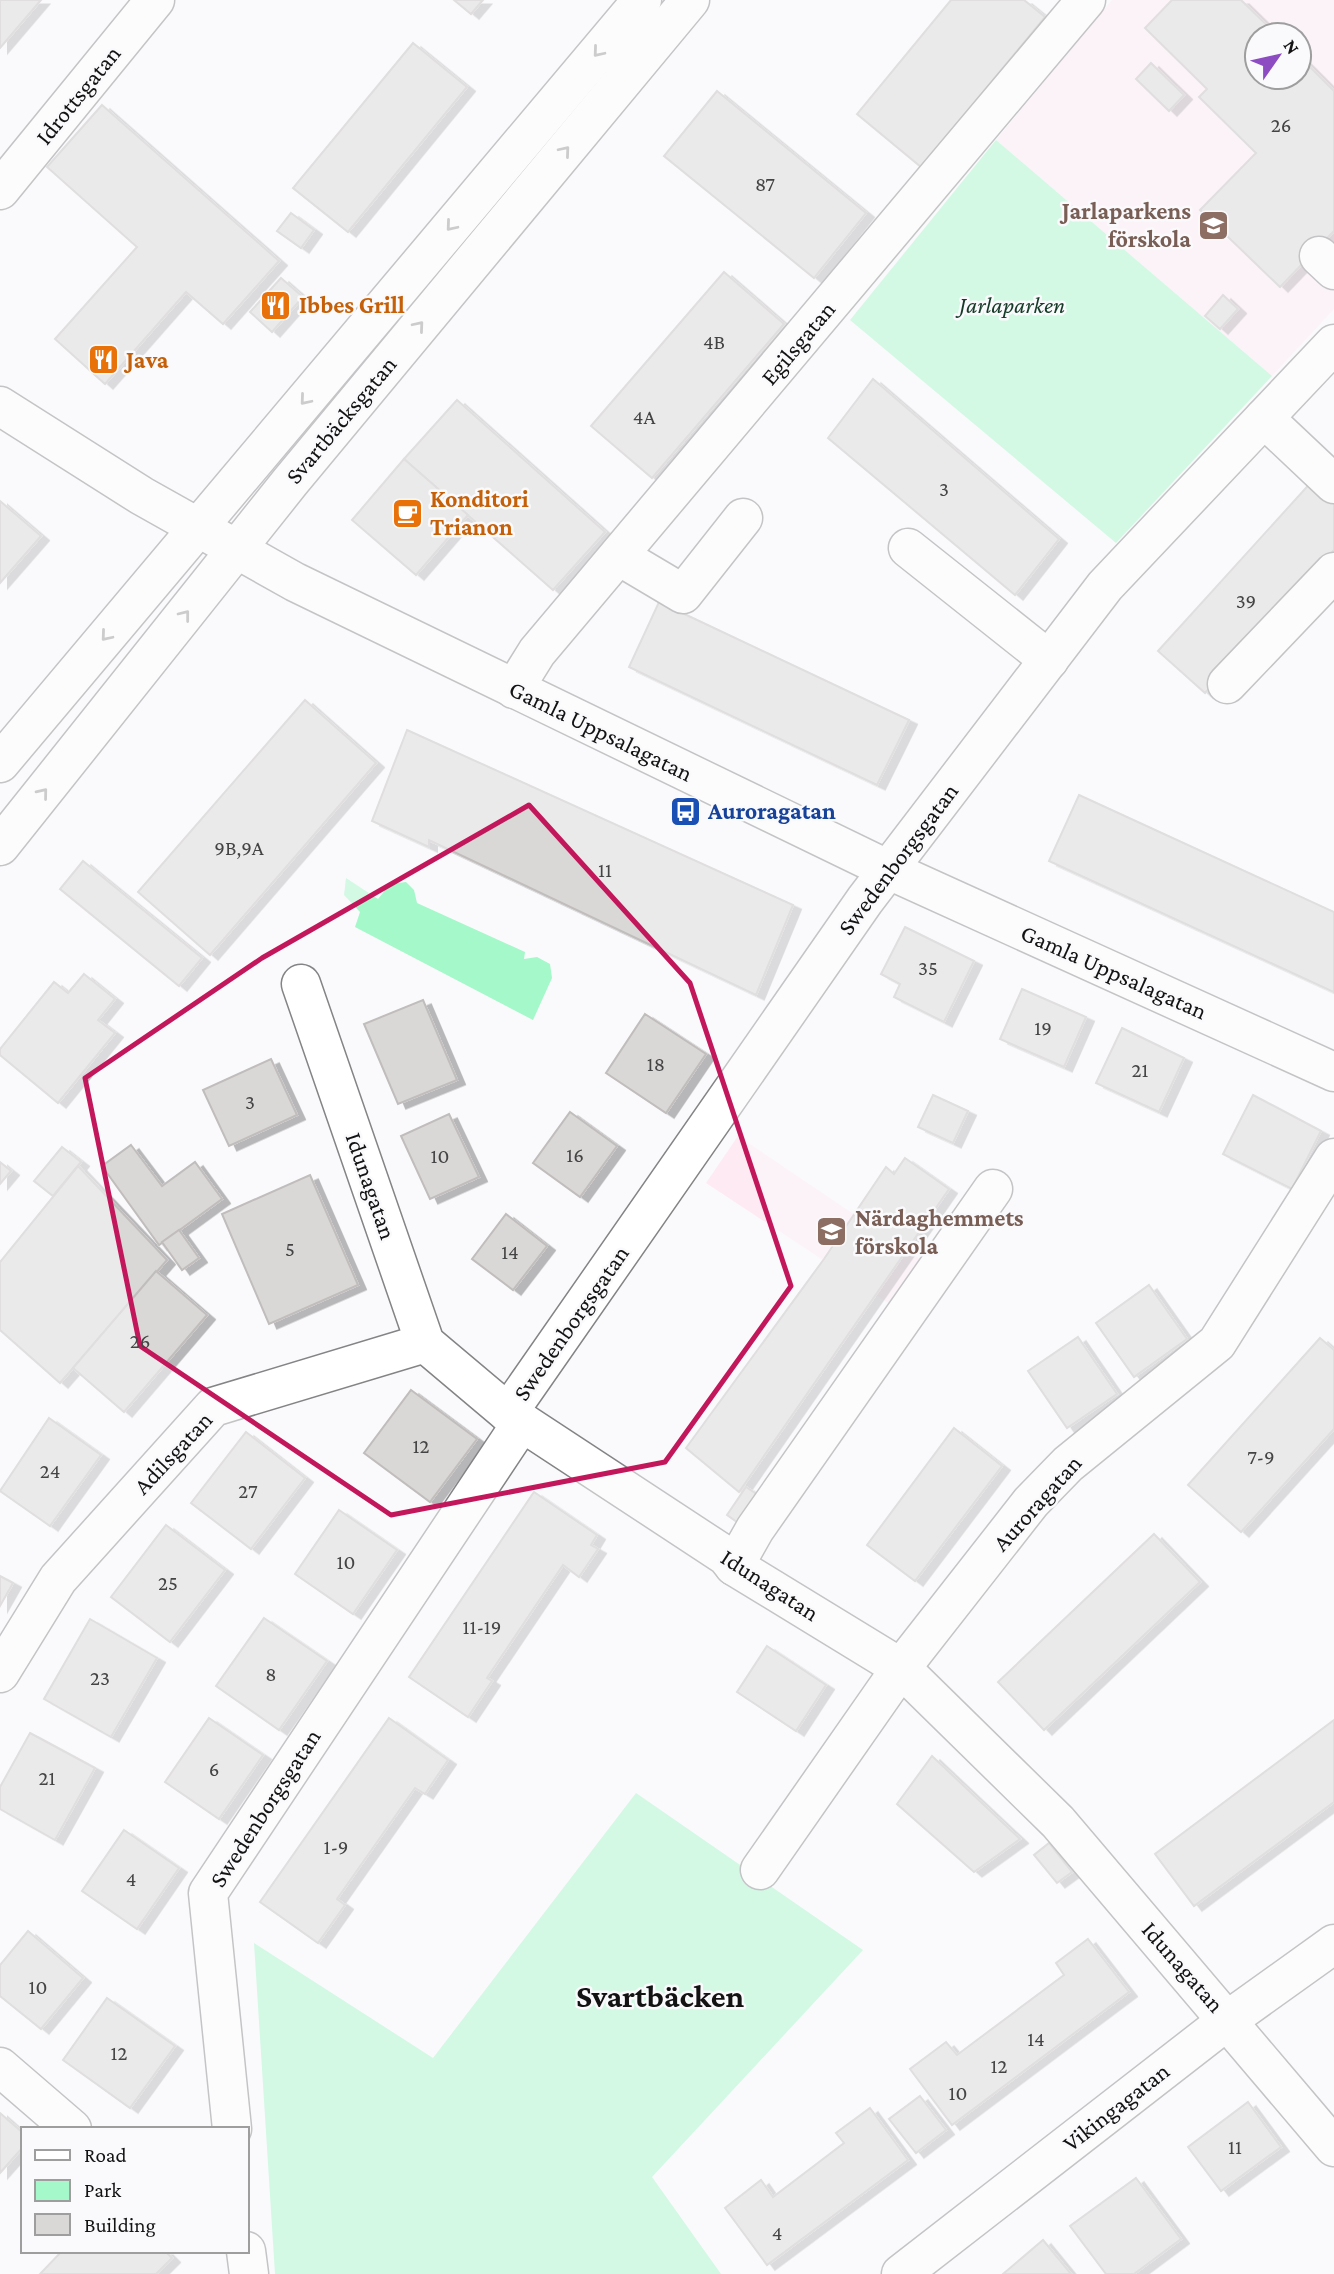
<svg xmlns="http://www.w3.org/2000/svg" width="1334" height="2274" viewBox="0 0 1334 2274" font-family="'Crimson Pro',serif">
<defs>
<filter id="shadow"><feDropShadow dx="8" dy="4.5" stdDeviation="0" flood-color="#0004"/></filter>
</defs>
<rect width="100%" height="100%" fill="#fafafc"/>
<g fill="#feeaf3" fill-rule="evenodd">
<path d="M1112,0H1334V309L1272,376L996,140ZM1257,35H1299V77H1257Z"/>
<path d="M738,1136L929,1265L899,1310L706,1183Z"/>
</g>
<g fill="#a4f8c9">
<path d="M996,140L1272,376L1116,543L850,320Z"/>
<path d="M346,878L378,899L390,884L406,882L414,890L417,903L525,952L524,959L537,957L550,964L552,978L533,1020L355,927L360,912L344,895Z"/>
<path d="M636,1793L863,1950L652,2177L721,2274H275L254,1943L433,2058Z"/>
</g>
<g fill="#dad8d7" stroke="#c0bdbc" stroke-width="2" filter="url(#shadow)">
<path d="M0,0H41L0,48Z"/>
<path d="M454,0H483L471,14Z"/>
<path d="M951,0H1024L1045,17L921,167L857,114Z"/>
<path d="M1172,0H1241L1277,35H1257V77H1299V56L1334,91V231L1280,287L1200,210L1256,153L1199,97L1207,89L1145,28Z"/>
<path d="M413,43L467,87L348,232L293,188Z"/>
<path d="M1151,63L1184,95L1169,111L1136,79Z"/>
<path d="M717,91L866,213L814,278L664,156Z"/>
<path d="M102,105L279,261L223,324L186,292L105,384L55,339L137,247L47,167Z"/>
<path d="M291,213L314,230L301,248L277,231Z"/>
<path d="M724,272L784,324L652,478L591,426Z"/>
<path d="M281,278L303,297L272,332L250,312Z"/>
<path d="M1223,295L1238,309L1220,329L1205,316Z"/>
<path d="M873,379L1059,539L1015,595L828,438Z"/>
<path d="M457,400L605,532L553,590L404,459Z"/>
<path d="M404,459L468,515L416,575L352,520Z"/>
<path d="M1315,478L1334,496V550L1205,693L1158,651Z"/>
<path d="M0,501L41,536L0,583Z"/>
<path d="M659,602L909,720L877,785L629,667Z"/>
<path d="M305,700L376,763L210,955L138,892Z"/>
<path d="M407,730L793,905L756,995L429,840V847L372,821Z"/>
<path d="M1079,795L1334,912V992L1049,861Z"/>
<path d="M83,861L202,958L179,986L60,889Z"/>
<path d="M905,927L974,961L944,1022L894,997L900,984L881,974Z"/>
<path d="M84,974L115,999L98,1020L115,1033L58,1103L0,1055V1049L54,982L68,993Z"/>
<path d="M1022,989L1086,1017L1064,1067L1000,1039Z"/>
<path d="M423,1000L457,1080L398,1104L364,1024Z"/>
<path d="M645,1014L706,1054L666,1113L606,1073Z"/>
<path d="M1122,1028L1184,1058L1159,1112L1096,1083Z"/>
<path d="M271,1059L297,1115L229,1146L203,1090Z"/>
<path d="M933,1095L968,1111L953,1143L918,1127Z"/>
<path d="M1253,1095L1321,1131L1292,1189L1223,1154Z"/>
<path d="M570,1112L617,1146L580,1197L533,1163Z"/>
<path d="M449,1114L479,1177L430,1199L401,1136Z"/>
<path d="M131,1145L162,1186L195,1162L222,1199L159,1245L102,1166Z"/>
<path d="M62,1147L81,1162L53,1196L34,1181Z"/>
<path d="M905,1158L949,1189L739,1492L686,1448L824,1259L886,1167L894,1174Z"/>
<path d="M0,1162L11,1171L0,1184Z"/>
<path d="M78,1166L167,1260L60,1383L0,1330V1262Z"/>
<path d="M310,1175L358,1285L269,1324L222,1214Z"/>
<path d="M506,1214L547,1246L513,1290L472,1259Z"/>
<path d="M179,1230L199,1258L182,1270L162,1242Z"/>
<path d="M156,1271L207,1315L124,1412L73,1368Z"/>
<path d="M1149,1285L1187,1339L1134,1377L1096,1323Z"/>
<path d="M1078,1337L1117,1394L1067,1428L1028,1371Z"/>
<path d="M1320,1338L1334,1350V1429L1241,1532L1188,1485Z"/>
<path d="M411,1390L477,1439L430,1502L364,1453Z"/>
<path d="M49,1418L101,1455L50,1526L0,1491Z"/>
<path d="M954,1428L1002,1466L915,1581L867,1545Z"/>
<path d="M246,1432L305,1478L251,1549L191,1503Z"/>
<path d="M746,1487L764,1499L744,1527L727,1515Z"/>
<path d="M534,1492L597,1535L591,1545L598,1549L579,1577L563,1565L487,1678L492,1681L468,1717L409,1677Z"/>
<path d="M339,1510L397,1550L353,1614L295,1574Z"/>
<path d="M166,1525L225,1570L170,1642L111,1597Z"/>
<path d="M1154,1534L1200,1582L1044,1730L998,1682Z"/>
<path d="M0,1576L13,1583L0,1606Z"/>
<path d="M264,1618L327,1661L279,1730L216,1686Z"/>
<path d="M90,1619L157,1658L111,1737L44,1699Z"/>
<path d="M767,1646L826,1685L796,1731L737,1692Z"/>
<path d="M209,1718L263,1755L219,1819L165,1782Z"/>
<path d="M389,1718L448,1760L425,1794L415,1788L337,1899L345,1905L318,1943L260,1902Z"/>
<path d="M1334,1720V1802L1194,1906L1155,1854Z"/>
<path d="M30,1733L95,1768L55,1840L0,1809V1787Z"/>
<path d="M932,1756L1020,1839L974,1872L897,1804Z"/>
<path d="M124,1830L179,1868L137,1929L82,1891Z"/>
<path d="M1049,1843L1072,1872L1057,1883L1034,1855Z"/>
<path d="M28,1931L83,1978L41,2029L0,1996V1965Z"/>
<path d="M1088,1939L1129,1992L952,2125L910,2069L946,2042L957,2055L1064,1975L1056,1963Z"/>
<path d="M107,1998L175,2046L130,2108L63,2060Z"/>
<path d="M920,2096L946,2130L916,2153L889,2119Z"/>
<path d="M1248,2102L1281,2147L1221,2191L1188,2147Z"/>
<path d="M870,2108L908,2160L767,2265L725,2208L761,2180L773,2197L844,2143L836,2133Z"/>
<path d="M0,2113L23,2133V2147L0,2173Z"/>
<path d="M1136,2178L1181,2239L1134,2274H1106L1070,2226Z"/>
<path d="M1043,2240L1071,2274H1003Z"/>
<path d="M62,2251H165L172,2258L156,2274H40Z"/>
</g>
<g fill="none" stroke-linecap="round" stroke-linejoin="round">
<defs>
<g id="minor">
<path d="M0,190L155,0"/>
<path d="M1319,256L1334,270"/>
<path d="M0,406L142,496L295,582L889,870L1334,1072"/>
<path d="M1264,418L1334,484"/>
<path d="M908,548L1049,660"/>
<path d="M619,556L683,594L743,518"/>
<path d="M1227,684L1334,572"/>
<path d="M514,689L537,652L1086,0"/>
<path d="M0,763L642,0"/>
<path d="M0,846L290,482L690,0"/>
<path d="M301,984L425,1343L508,1413L726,1556L734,1566L901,1668L1058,1822L1334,2147"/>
<path d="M508,1413L865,900L1105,586L1334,344"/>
<path d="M734,1566L755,1529L993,1189"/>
<path d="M0,1673L58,1579L213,1407L425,1343"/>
<path d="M760,1870L901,1668L1031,1502L1068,1464L1217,1343L1334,1158"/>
<path d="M0,2067L72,2129"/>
<path d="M232,2129L208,1893L522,1422"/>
<path d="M246,2251L249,2274"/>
<path d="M901,2274L1228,2020L1334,1944"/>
</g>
</defs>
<use href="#minor" stroke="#848486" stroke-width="41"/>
<use href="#minor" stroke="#fff" stroke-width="38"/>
</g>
<defs><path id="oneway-chevron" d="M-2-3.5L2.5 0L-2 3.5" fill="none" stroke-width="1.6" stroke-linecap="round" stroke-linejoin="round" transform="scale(1.75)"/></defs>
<g stroke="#959595">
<use href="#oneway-chevron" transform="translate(598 52) rotate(130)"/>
<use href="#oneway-chevron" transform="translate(565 151) rotate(-50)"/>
<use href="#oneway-chevron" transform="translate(451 226) rotate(130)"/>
<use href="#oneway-chevron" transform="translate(419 326) rotate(-50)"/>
<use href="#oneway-chevron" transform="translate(305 400) rotate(130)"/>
<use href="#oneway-chevron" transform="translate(185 615) rotate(-52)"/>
<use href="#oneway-chevron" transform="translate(106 636) rotate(130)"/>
<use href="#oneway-chevron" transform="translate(43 793) rotate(-51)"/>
</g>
<path d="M0 0H1334V2274H0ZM529,805L690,983L791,1286L665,1462L391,1515L140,1346L85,1078L262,958Z" fill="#fafafc" fill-opacity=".55" fill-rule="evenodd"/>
<path fill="none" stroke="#c2185b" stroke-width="5" stroke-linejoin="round" d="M529,805L690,983L791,1286L665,1462L391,1515L140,1346L85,1078L262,958Z"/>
<defs>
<symbol id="school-square" viewBox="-11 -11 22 22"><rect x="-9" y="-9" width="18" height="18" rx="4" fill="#8d6e63" stroke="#fafafc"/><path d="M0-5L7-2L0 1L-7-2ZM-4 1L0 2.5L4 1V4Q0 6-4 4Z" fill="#fff"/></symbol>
<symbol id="restaurant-square" viewBox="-11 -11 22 22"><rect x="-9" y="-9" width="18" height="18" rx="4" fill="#e8710a" stroke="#fafafc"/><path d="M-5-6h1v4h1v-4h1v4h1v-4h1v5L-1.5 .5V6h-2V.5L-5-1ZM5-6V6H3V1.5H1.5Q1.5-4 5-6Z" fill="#fff"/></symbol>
<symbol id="cafe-square" viewBox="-11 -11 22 22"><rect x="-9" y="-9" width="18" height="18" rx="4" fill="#e8710a" stroke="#fafafc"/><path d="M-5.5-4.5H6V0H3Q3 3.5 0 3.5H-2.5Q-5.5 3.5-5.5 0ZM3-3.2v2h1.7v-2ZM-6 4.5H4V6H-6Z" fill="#fff"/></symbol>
<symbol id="bus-square" viewBox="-11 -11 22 22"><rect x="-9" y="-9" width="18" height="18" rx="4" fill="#1a4fb4" stroke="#fafafc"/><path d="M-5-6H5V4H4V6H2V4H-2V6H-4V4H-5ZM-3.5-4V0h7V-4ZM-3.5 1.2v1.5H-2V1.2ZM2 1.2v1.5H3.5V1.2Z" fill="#fff"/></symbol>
</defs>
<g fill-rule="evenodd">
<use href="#school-square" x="1196" y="208" width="35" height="35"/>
<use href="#restaurant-square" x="258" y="288" width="35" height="35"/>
<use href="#restaurant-square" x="86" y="342" width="35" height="35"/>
<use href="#cafe-square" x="390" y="496" width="35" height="35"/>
<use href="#bus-square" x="668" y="794" width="35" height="35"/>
<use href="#school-square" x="814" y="1214" width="35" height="35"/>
</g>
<g text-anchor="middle" stroke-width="5" stroke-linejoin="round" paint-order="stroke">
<g font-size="21" fill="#454445">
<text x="1281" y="132">26</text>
<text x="765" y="191">87</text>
<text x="714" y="349">4B</text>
<text x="644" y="424">4A</text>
<text x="944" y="496">3</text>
<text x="1246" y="608">39</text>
<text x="239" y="855">9B,9A</text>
<text x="605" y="877">11</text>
<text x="928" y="975">35</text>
<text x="1043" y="1035">19</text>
<text x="656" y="1071">18</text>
<text x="1140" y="1077">21</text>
<text x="250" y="1109">3</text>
<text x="575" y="1162">16</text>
<text x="440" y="1163">10</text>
<text x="290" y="1256">5</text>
<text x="510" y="1259">14</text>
<text x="140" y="1348">26</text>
<text x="421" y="1453">12</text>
<text x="1261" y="1464">7-9</text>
<text x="50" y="1478">24</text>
<text x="248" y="1498">27</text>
<text x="346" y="1569">10</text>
<text x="168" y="1590">25</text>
<text x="482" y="1634">11-19</text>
<text x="271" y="1681">8</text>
<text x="100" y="1685">23</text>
<text x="214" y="1776">6</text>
<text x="47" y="1785">21</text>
<text x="336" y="1854">1-9</text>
<text x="131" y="1886">4</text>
<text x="38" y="1994">10</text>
<text x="1036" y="2046">14</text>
<text x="119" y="2060">12</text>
<text x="999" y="2073">12</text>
<text x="958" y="2100">10</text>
<text x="1235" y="2154">11</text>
<text x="777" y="2240">4</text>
</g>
<g font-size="24" fill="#131314" stroke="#fafafc">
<text transform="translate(78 95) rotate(-51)" y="8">Idrottsgatan</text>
<text transform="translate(798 343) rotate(-50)" y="8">Egilsgatan</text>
<text transform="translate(341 420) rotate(-50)" y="8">Svartbäcksgatan</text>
<text transform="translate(601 731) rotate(26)" y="8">Gamla Uppsalagatan</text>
<text transform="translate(898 859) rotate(-53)" y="8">Swedenborgsgatan</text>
<text transform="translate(1114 972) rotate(24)" y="8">Gamla Uppsalagatan</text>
<text transform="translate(371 1186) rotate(71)" y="8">Idunagatan</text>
<text transform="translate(571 1323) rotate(-55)" y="8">Swedenborgsgatan</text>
<text transform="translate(173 1453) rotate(-47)" y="8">Adilsgatan</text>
<text transform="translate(1037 1503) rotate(-48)" y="8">Auroragatan</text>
<text transform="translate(770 1585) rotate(33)" y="8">Idunagatan</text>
<text transform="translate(265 1808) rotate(-57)" y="8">Swedenborgsgatan</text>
<text transform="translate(1183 1967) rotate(49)" y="8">Idunagatan</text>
<text transform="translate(1116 2107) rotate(-38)" y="8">Vikingagatan</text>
</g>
<g font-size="24" font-weight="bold" fill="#785e54" stroke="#fafafc" text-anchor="end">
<text x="1191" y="219">Jarlaparkens<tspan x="1191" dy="28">förskola</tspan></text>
<text x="855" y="1226" text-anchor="start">Närdaghemmets<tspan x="855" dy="28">förskola</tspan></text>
</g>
<g font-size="24" font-weight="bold" fill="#c56008" stroke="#fafafc" text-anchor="start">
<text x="299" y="313">Ibbes Grill</text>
<text x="126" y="368">Java</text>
<text x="430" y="507">Konditori<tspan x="430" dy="28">Trianon</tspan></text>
</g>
<g font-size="24" font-style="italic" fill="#153b28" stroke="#fafafc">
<text x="1012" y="313">Jarlaparken</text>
</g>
<g font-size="24" font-weight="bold" fill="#164399" stroke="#fafafc" text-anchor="start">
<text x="708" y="819">Auroragatan</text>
</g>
<g font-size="32" font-weight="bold" fill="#131314" stroke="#fafafc">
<text x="660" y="2007">Svartbäcken</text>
</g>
</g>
<rect x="21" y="2127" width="228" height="126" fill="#fafafc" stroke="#9e9e9f" stroke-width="2"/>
<rect x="35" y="2150" width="35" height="10" fill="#ffffff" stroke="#9e9e9f" stroke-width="2"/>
<text x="84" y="2162" font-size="21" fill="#131314">Road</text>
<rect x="35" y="2180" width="35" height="21" fill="#a4f8c9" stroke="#9e9e9f" stroke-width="2"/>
<text x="84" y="2197" font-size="21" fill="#131314">Park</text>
<rect x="35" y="2214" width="35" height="21" fill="#dad8d7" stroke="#9e9e9f" stroke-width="2"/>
<text x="84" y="2232" font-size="21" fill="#131314">Building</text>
<g transform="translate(1278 56) rotate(56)"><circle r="33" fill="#fafafc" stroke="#9e9e9f" stroke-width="2"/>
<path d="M0-5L12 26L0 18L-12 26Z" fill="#8d4cc1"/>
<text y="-10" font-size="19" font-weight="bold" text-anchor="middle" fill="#131314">N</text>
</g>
</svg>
